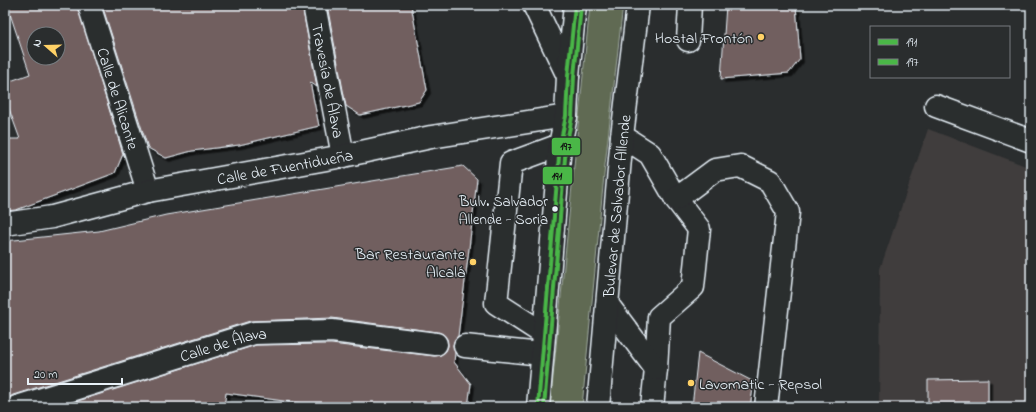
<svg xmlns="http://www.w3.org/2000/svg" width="1036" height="412" viewBox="0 0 1036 412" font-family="'Indie Flower',sans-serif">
<defs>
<filter id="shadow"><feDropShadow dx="3.5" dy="3.5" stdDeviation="0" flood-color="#0009"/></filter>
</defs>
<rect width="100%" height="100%" fill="#2a2d2e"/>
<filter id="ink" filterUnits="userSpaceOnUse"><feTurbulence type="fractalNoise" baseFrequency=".025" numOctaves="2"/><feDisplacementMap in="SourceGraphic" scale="8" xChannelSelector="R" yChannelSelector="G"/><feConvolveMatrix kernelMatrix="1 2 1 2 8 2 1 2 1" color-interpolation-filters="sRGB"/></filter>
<g filter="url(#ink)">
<path fill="#3f3c3c" d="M928,129L1031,168V407H879L880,269Z"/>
<path fill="#606b52" stroke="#a4aea5" d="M590,5H623L605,165L582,407H550Z"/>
<g fill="#715e5e" stroke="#e8f1f8" fill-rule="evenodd" filter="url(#shadow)">
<path d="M7,5H77L123,154L115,173L16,210L5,211V139H20L5,98V83L30,74ZM34,34H58V58H34Z"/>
<path d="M102,5H302L317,87L310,82L319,126L239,145L192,151L166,158L148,148Z"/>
<path d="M327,5H411L427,90L419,102L360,115L346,106Z"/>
<path d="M726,5H796L800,59L789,73L721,79Z"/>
<path d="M463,166L477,179L468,257L458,336L455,339L453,345L455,353L454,362L471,384L468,407H305V404L226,393L224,407H59L256,345L331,344L434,356L441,355L446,351L448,346L447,339L443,334L438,332L332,318L250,321L13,395L8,398L5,404V241L99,231L166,215Z"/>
<path d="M698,353L754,382L750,407H692Z"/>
<path d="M988,379V407H928V380Z"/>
</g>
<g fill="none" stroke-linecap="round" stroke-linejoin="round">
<defs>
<g id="minor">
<path id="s1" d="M89,5L148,191"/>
<path id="s2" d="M314,5L343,156"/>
<path d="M534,5L568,76"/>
<path d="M688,40L690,5"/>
<path d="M936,106L1031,141"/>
<path d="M622,136L650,154L676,199L699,229L693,287L659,317L656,369L652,407"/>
<path d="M676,199L715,170L740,166L770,181L788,212L766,407"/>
<path id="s3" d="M5,224L52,217L148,191L343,156L431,137L566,116"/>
<path d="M608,305L656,369"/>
<path d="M544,334L496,303L511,163L560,145"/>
<path d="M465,346L542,354"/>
<path id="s4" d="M17,407L254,333L332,331L436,344"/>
</g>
<g id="major">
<path d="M538,407L560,145L566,116L568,76L575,5"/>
<path id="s5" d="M598,407L622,136L638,5"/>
</g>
</defs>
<use href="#minor" stroke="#e8f1f8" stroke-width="25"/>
<use href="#major" stroke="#e8f1f8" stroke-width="25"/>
<use href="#minor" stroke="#2a2d2e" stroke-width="22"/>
<use href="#major" stroke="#2a2d2e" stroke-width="22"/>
<defs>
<path id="bus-1" d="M538,407L560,145L566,116L568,76L575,5"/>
<path id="bus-2" d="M544,407L566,146L572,117L574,76L581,6"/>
</defs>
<use href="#bus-1" stroke="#2a2d2e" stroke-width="7"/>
<use href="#bus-2" stroke="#2a2d2e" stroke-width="7"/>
<use href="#bus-1" stroke="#4ab747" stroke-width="4"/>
<use href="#bus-2" stroke="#4ab747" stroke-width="4"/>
</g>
</g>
<g fill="#ffd166" stroke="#2a2d2e" stroke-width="1.5">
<circle cx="761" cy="37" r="4"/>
<circle cx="473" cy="262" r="4"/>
<circle cx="691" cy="383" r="4"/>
</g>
<circle fill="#e8f1f8" stroke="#2a2d2e" stroke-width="1.5" cx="555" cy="209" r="3.5"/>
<g text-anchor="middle" stroke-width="3" stroke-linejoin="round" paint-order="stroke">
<g font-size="15" fill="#e8f1f8" stroke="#2a2d2e" text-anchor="end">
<text x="548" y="206">Bulv. Salvador<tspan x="548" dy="18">Allende - Soria</tspan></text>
</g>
<g font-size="16" fill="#e8f1f8" stroke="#2a2d2e" text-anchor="end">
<text x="753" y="43">Hostal Frontón</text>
<text x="465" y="259">Bar Restaurante<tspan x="465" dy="18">Alcalá</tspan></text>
<text x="699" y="389" text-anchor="start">Lavomatic - Repsol</text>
</g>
<g font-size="16" fill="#e8f1f8" stroke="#2a2d2e">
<text dy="6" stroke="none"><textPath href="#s2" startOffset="77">Travesía de Álava</textPath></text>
<text dy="6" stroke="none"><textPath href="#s1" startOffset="98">Calle de Alicante</textPath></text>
<text dy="6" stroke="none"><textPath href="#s3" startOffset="286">Calle de Fuentidueña</textPath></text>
<text dy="6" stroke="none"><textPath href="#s5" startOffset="202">Bulevar de Salvador Allende</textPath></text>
<text dy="6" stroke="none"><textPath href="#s4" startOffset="216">Calle de Álava</textPath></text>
</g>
</g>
<g stroke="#2a2d2e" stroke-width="1.5">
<rect x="551" y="137" width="30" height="19" rx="4" fill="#4ab747"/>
<rect x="542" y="166" width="31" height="19" rx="4" fill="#4ab747"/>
</g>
<g font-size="11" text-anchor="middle" font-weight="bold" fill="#111">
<text x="566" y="150">197</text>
<text x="557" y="180">191</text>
</g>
<rect width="1036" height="412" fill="none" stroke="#2a2d2e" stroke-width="20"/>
<rect x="10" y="10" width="1016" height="392" fill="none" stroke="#e8f1f8" stroke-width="1.5" filter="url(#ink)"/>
<rect x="870" y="26" width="140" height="52" fill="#2a2d2e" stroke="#767b7f"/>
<rect x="878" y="39" width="20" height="6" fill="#4ab747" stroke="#767b7f"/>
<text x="906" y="46" font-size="12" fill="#e8f1f8">191</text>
<rect x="878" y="59" width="20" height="6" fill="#4ab747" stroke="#767b7f"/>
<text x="906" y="66" font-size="12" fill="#e8f1f8">197</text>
<g transform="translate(46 46) rotate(290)"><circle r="19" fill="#2a2d2e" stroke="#767b7f"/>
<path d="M0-3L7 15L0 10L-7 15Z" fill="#ffd166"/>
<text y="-6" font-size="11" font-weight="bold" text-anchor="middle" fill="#e8f1f8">N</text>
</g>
<path d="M28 378v6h94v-6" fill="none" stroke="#e8f1f8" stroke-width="2"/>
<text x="34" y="378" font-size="12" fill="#e8f1f8" stroke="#2a2d2e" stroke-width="3" paint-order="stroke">20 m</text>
</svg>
